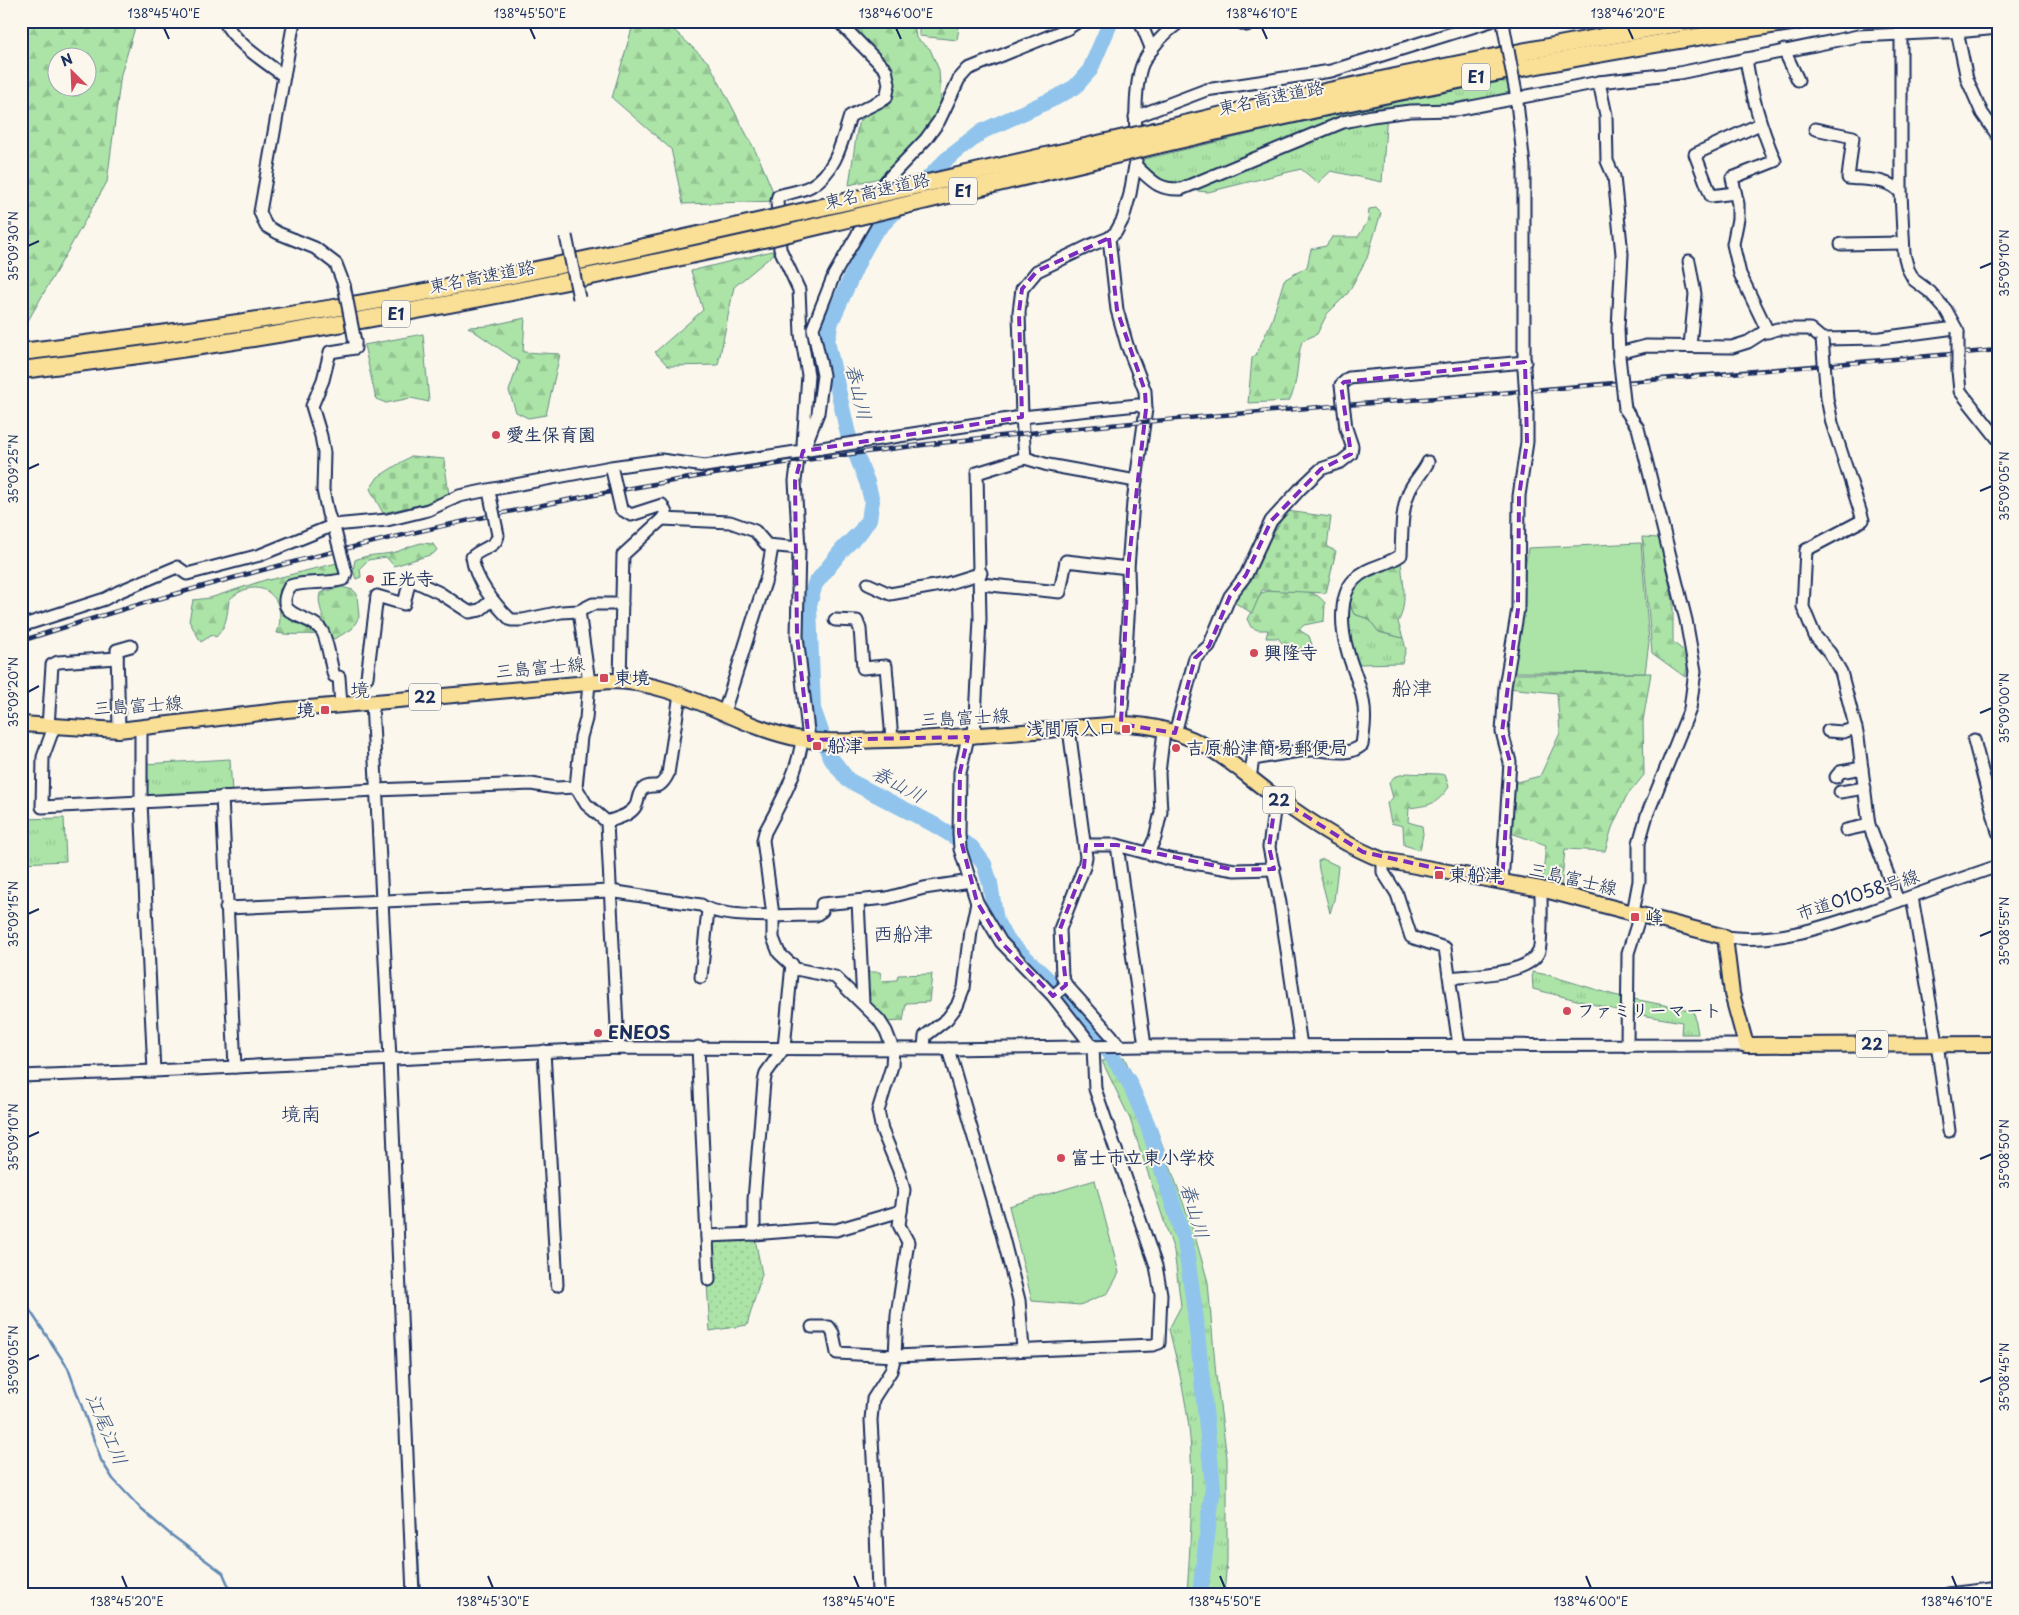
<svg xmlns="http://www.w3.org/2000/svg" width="2019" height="1615" viewBox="0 0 2019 1615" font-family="'Playpen Sans','Klee One',sans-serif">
<defs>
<pattern id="grass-tufts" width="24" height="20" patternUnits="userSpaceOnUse" patternTransform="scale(1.25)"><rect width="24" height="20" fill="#ace4a7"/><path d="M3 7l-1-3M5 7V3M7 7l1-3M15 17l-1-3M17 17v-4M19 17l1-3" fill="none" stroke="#93c492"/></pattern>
<pattern id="forest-firs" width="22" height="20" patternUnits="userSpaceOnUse" patternTransform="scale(1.25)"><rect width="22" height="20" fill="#ace4a7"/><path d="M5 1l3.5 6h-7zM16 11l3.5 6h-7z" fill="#93c492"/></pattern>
<pattern id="cemetery-stones" width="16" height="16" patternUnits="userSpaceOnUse" patternTransform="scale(1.25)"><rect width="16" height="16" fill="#ace4a7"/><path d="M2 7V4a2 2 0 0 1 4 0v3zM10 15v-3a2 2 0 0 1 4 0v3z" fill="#93c492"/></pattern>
<pattern id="park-dots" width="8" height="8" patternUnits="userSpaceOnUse" patternTransform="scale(1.25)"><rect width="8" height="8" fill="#ace4a7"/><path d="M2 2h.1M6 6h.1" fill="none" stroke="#93c492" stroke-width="1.8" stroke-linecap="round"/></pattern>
</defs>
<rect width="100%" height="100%" fill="#fbf7ec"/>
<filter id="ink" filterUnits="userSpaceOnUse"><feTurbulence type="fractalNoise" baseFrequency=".02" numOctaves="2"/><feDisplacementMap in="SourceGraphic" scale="10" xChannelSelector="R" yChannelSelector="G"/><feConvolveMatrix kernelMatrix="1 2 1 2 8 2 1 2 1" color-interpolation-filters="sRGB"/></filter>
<g filter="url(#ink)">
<g fill="url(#grass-tufts)" stroke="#648a82">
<path d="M1507,80L1510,93L1506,95L1387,112L1382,182L1331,171L1318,183L1301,169L1208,192L1164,188L1136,161L1444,88Z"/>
<path d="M1348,600L1354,614L1369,619L1379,632L1403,638L1406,649L1402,663L1360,664L1355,663C1347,643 1347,621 1348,600Z"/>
<path d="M230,759L232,793L147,797L144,764Z"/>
<path d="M64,818L66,861L21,863V819Z"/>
<path d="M1323,859L1338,866L1334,900L1330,913L1319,870L1318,861Z"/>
<path d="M1532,972L1548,975L1614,995L1694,1011L1698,1034H1681L1682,1022L1624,1012L1533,989Z"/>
<path d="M1124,1057L1157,1130L1194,1233L1208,1282L1216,1376L1227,1458V1561L1224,1594H1187C1190,1548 1193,1502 1191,1456C1190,1414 1179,1370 1169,1329L1181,1306L1174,1251L1130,1119L1102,1061Z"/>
</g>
<g fill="url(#forest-firs)" stroke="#648a82" fill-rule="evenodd">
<path d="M21,21H137L121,74L107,182L21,333V148L27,130L21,127ZM58,58H88V88H58Z"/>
<path d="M634,21L674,30L709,63L759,158L777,201L683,204L671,149L612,98Z"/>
<path d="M843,21H914L916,38L930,49L939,70L941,101L939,121L884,177L849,185L858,124L877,103L892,98L893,82Z"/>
<path d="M919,21H960L957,40L919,36Z"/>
<path d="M1376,208L1381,213L1367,258L1348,293L1327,314L1317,334L1302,341C1296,360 1299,384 1289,401L1248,403L1252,358L1256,355L1272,320L1284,280L1307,267L1311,249L1326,246L1332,237H1358L1368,221L1369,209Z"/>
<path d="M780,249L734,287L718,365L668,366L655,352L703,310L691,271Z"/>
<path d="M525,318L523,352L560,354L546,415L528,418L516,412L509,391L519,362L468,327L488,326Z"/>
<path d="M423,334L429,402L411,398L386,403L376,399L364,345Z"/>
<path d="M1642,537L1659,538L1673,601V642L1690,656L1685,677L1652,653Z"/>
<path d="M421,543L433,544L437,550L433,554L394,566L386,557L368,560L360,568L361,577L356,579L353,570L355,560C370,553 384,556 399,551C406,548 413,545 421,543Z"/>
<path d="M1401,562C1403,582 1408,604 1398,622L1403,638L1379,632L1369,619L1354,614L1348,600C1361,574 1373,569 1401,562Z"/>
<path d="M337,563L344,571L345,577L290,581L279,590L289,617L318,630L319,635C304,633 292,636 277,633C290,597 258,572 229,600C227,615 227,626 216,637L212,635L201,642L189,621L193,600L210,598L268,579L269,580Z"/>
<path d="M342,587L353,590L357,594L359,617L352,629L334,639C322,631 324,626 322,614C320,605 318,602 320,593Z"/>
<path d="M1277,589C1295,590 1314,588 1325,603L1324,621L1304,625L1299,630L1309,636L1312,645L1308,653L1295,647L1288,650L1278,638H1266L1268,630H1258L1251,627L1247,619L1261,593Z"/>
<path d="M1651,673L1643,721L1644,775L1626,797L1612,828L1605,851L1565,849L1561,889L1542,884L1546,845L1508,832L1509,784L1540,776L1560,733L1557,693L1508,688L1511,674Z"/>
<path d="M1407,773C1415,774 1440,773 1445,775L1449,787C1436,805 1431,805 1409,808L1408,822L1422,826L1423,834L1420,850L1404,845L1403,826L1391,823L1387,803L1393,798L1389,783L1394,777Z"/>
<path d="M865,972H880L882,981L897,980L898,975L932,974L929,1002L906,1003L903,1021L886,1022L867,1003Z"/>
</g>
<g fill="url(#cemetery-stones)" stroke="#648a82">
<path d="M411,456L444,459L449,495L436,501L383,513L370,489L378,477Z"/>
<path d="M1287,511L1331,517L1327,547L1336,551L1326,593L1262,590L1252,613L1232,601Z"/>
</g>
<path fill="url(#park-dots)" stroke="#648a82" d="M754,1234L762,1274L747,1325L710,1331L704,1235Z"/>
<g fill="#ace4a7" stroke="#648a82">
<path d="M1641,543L1649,642L1645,673L1510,672L1528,548Z"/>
<path d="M1095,1180L1119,1273L1108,1293L1080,1305L1032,1301L1009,1206Z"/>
</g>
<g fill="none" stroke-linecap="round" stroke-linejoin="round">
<g stroke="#6188b4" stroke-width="2.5">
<path d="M21,1297L68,1368L101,1460L113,1479L142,1510L170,1534L223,1573L232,1594"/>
<path d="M413,1473L420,1594"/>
</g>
<path stroke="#90c4ed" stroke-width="16" d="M1111,21L1090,70L1075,87L1055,98L983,131L946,160L874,233L861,256L831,322L827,341L848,434L867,482L872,501L869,519L861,531L842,550L815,584L809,605L813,709L830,757L848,780L933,824L971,847L978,856L984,864L990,883L996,921L1005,938L1063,994L1098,1035L1129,1082L1148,1126L1185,1242L1195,1312L1213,1487L1200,1594"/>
<defs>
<g id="minor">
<path d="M224,21C236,44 264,61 284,76L294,21"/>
<path d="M1140,21L1152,50"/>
<path d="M1237,21L1247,25L1259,21"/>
<path d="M1957,31L1967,79L1982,113L1998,136"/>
<path d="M1901,34V193L1904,254L1908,269L1914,280L1930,292L1946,310L1958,332"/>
<path d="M1784,50L1798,80"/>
<path d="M1746,59C1752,97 1760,125 1775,161L1732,178L1738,204V219L1733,244L1740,274L1768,332L1777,329H1810L1822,339L1880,338L1955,328"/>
<path d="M284,76L260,212L266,226L278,233L315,248L336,264L344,285"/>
<path d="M1599,82L1606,115L1607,161L1614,177L1622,254L1618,328L1619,356"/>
<path d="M1516,93L1524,166V369"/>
<path d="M1135,117L1206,90L1331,71L1491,21"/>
<path d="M1815,129L1853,137L1848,178C1867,180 1888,178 1901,193"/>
<path d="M1136,141C1135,123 1135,76 1144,61C1152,46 1167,31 1181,21"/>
<path d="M1136,166C1152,181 1158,190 1181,189L1343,122L1372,116L1410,111L1456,110L1599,82L1679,73L1858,36L1967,31L1998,28"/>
<path d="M1735,193L1711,196L1695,154L1760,124"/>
<path d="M878,196L886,181L926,139L939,121L959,79L968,69L1067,29L1079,21"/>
<path d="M1109,238L1117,310L1127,345L1145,391L1146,409L1133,502L1128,568L1129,603L1121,724"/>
<path d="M1841,244L1903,243"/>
<path d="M1689,261L1695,294L1690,346"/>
<path d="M1619,353L1646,346L1732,347L1748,342L1767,330"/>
<path d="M1958,371L1960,391L1998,439"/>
<path d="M1341,385L1349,378L1525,362"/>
<path d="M1826,385L1827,398L1832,423L1863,520L1806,550L1803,607L1815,636L1830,653L1841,672L1858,737L1869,825L1898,901"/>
<path d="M1625,409L1638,428L1686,620L1695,671L1690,709L1647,815L1639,843V881L1633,913"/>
<path d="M803,444L808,375L801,334L799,290L780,249L777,201L778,196C788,193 802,191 811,186C836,172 842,141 850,116L886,98L889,84L886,70L838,21"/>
<path d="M1025,458L1048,465L1136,481"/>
<path d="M662,519L730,522L755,531L767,545L799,548"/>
<path d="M335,531L328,514L323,490L324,453L321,436L312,406L323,380L330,352L355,348V342"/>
<path d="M498,535C497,547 481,548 472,557C475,580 494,604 511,620H523L561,612L579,611L593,604H622"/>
<path d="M868,584L890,594L946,584L981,573"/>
<path d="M981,584L1060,592L1066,561L1128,568"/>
<path d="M835,620L857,621L860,629L863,668L886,666L892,740"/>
<path d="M21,626L105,599L118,592L177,567L187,574L260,555L334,525L387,520L428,510L459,496L488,490L611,467L661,460L705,466L1022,417L1138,405L1146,409"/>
<path d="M334,676C331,666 327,638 322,631C310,613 271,619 290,586C308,580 326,585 344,579L346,573"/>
<path d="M339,677L341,705"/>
<path d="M367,677L377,596L404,604L410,579L440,593L469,612L480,610L492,600"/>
<path d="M620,681L623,555L662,519L666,513L662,505L631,515L621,509"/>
<path d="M372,702L390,1059L413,1594"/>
<path d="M724,712L767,576L772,547"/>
<path d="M48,727L52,665L58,662L117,658"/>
<path d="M54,727L43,757L42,807L376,790L531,784L556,788L576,787L586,804L607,822L618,1048"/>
<path d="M141,727V802L154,1071"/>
<path d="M119,730L117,650L131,646"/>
<path d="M1828,731L1843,732L1856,728"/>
<path d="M1175,733L1195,658L1209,646L1230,596L1246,575L1271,521L1300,489L1321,469L1341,462L1351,454L1352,446L1346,428"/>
<path d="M974,737L980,619L977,473L1025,458L1022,417L1019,312L1022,289L1037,271L1091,245L1109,238L1116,232L1123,219L1130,194L1136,160"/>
<path d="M802,740C798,772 780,804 765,832L763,840L773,915V938L779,953L796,969L835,977L879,1020L886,1031L893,1049L892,1066L878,1111L882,1130L899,1171L904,1190L899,1225L908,1242L897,1315L895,1356L891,1371L873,1399L871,1420L875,1495L878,1594"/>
<path d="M809,740L797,636L799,548L795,481L798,459L803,451L818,413L823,375L813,328L834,275L871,211"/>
<path d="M1974,740L1998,832"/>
<path d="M1836,777L1840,772L1862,768"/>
<path d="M1250,778L1253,759C1272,756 1292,751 1312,750C1328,749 1347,758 1362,745C1364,730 1366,715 1363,700C1360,683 1351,666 1347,649C1341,629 1339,595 1354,580C1367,566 1386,566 1401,555C1402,534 1401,511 1409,492C1413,482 1423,473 1428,462"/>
<path d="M576,787L581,737L586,719L589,682L579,611"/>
<path d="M1840,792L1865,788"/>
<path d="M222,797L235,1067"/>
<path d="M1276,797L1269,847L1280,903L1301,1046"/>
<path d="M607,822C617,818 629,816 635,807C639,802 637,793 643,789C653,781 658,794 668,774L680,694"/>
<path d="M1846,830L1869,825"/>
<path d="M1086,845H1117L1169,859L1235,870L1274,869"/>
<path d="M1117,845L1145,1046"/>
<path d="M1148,853L1155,838L1161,812L1159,773L1164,731"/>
<path d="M1383,860V872L1397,894L1411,937L1445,948L1459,1046"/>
<path d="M1502,883L1510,762L1502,732L1505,687L1518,609L1519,496L1527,442V413"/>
<path d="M1912,897L1937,1043L1949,1131"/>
<path d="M858,901L863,1003"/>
<path d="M226,908L610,891L701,905C721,920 789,915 816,915L822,911V904L887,898L924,888L971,881"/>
<path d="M1725,937C1781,944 1833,924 1885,906C1923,892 1960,879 1998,866"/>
<path d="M701,977L708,910"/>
<path d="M1450,978C1472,975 1530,975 1539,951C1542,942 1541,901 1541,889"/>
<path d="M1066,985L1111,1035L1119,1046"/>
<path d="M1053,996L1066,985L1062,976L1060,929L1084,867L1086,857L1069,729"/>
<path d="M1627,1046L1628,953L1640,915"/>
<path d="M698,1047L709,1280"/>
<path d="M924,1048L925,1036L947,1019L957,1006L964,988L971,931L977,902"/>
<path d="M948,1049L1002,1234L1019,1300L1023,1349"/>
<path d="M544,1051L557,1285"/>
<path d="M21,1076L154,1071L618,1048L948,1049L1145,1046L1746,1045"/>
<path d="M754,1234L816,1229L836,1230L901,1211"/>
<path d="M707,1236L754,1234V1200L764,1082L766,1073L784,1048L792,964"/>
<path d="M812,1327H829L833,1333L837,1353L895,1356L1153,1345L1159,1343L1161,1294L1156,1266L1095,1089L1093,1047L1053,996L1001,942L977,902L960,849L959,833L960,772L968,737"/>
<path d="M1948,1594L1998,1588"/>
</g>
<path id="major" d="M21,724L119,730L286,710L610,681C681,681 734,727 800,739C828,744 859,740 887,740C966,738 1043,730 1121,724C1151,724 1186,733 1212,750C1234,763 1253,781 1274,796C1304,818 1348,847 1383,860L1541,889L1725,937L1732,994L1746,1045L1998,1044"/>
<g id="highway">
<path d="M1155,131C1333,88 1512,52 1692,21"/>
<path d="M1157,145C1369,95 1582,54 1797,21"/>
<path d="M21,352C126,339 230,325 334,308C479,284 623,252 766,220"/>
<path d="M21,370C273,341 521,293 768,238"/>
</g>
</defs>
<use href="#minor" stroke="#1b2f5e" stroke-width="15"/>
<use href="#major" stroke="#1b2f5e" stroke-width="18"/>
<use href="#highway" stroke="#1b2f5e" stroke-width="20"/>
<use href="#minor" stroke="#fbf7ec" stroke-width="11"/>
<use href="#major" stroke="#fadf96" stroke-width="14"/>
<use href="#highway" stroke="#fadf96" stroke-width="16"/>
<defs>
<path id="rail" d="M21,641C277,558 539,498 805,460C1028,429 1252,412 1476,395C1650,381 1824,366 1998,350"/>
</defs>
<use href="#rail" stroke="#1b2f5e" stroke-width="4.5"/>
<use href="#rail" stroke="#fbf7ec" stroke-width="2.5" stroke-dasharray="8" stroke-linecap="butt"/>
<defs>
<g id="minor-bridge">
<path d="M1503,23L1516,93"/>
<path d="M566,236L579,298"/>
<path d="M344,285L355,342"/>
<path d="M1822,339L1826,385"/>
<path d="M1619,356L1625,409"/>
<path d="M1524,369L1527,413"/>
<path d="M1958,371V332"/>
<path d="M1341,385L1346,428"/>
<path d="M612,470L621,509"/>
<path d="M490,496L498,535"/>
<path d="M335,531L346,573"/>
</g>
<g id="highway-bridge">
<path d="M766,220L1155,131"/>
<path d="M768,238L1157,145"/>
</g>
</defs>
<use href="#minor-bridge" stroke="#1b2f5e" stroke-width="15" stroke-linecap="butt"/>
<use href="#highway-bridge" stroke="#1b2f5e" stroke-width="20" stroke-linecap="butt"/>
<use href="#minor-bridge" stroke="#fbf7ec" stroke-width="11"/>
<use href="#highway-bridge" stroke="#fadf96" stroke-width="16"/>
</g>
</g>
<path fill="none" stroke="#7b2cbf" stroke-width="4" stroke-dasharray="10 6" stroke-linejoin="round" d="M1109,238L1117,310L1145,391L1146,409L1128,568L1121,724L1175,733L1195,658L1209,646L1230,596L1246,575L1271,521L1321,469L1351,454L1341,385L1344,382L1525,362L1527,442L1519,496L1518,609L1502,732L1510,762L1502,883L1363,852L1276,797L1269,847L1274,869L1235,870L1117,845H1086L1084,867L1060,929L1066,985L1053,996L1001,942L977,902L959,833L960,772L968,737L809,740L797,636L795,481L803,451L1022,417L1019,312L1022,289L1037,271Z"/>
<path fill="none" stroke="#1b2f5e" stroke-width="2" d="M164,28L169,39M530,28L535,39M896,28L901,39M1262,28L1267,39M1628,28L1633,39M28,246L39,241M1980,268L1992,263M28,469L39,464M1980,491L1992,486M28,692L39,686M1980,713L1992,708M28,914L39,909M1980,936L1992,931M28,1137L39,1132M1980,1159L1992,1154M28,1360L39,1355M1980,1382L1992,1377M122,1576L127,1588M488,1576L493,1588M854,1576L859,1588M1220,1576L1225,1588M1586,1576L1591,1588M1952,1576L1957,1588"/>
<g fill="#d1495b" stroke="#fbf7ec" stroke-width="2">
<circle cx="496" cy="435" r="5"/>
<circle cx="370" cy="579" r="5"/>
<circle cx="1254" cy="653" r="5"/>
<rect x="599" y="673" width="10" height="10" rx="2.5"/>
<rect x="320" y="705" width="10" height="10" rx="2.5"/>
<rect x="1121" y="724" width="10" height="10" rx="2.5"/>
<rect x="812" y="741" width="10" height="10" rx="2.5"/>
<circle cx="1176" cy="748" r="5"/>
<rect x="1434" y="870" width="10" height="10" rx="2.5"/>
<rect x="1630" y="912" width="10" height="10" rx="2.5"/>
<circle cx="1567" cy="1011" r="5"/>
<circle cx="598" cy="1033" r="5"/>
<circle cx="1061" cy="1158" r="5"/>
</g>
<g text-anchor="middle" stroke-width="4" stroke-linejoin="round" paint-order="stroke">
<g fill="#fbf7ec" stroke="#5e6b89" stroke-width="1">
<rect x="1462" y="63.5" width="28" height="27" rx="4"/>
<rect x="949" y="177.5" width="28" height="27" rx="4"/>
<rect x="382" y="300.5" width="28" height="27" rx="4"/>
<rect x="409" y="683.5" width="32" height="27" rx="4"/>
<rect x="1263" y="786.5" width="32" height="27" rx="4"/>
<rect x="1856" y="1030.5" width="32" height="27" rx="4"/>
</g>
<g font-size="16" font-weight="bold" fill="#1b2f5e">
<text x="1476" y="83">E1</text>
<text x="963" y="197">E1</text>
<text x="396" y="320">E1</text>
<text x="425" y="703">22</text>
<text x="1279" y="806">22</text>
<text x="1872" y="1050">22</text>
</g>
<g font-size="18" fill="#1b2f5e" stroke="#fbf7ec">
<text transform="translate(1271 98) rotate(-12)" y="6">東名高速道路</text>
<text transform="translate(877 191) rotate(-13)" y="6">東名高速道路</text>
<text transform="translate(482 277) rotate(-11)" y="6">東名高速道路</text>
<text transform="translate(540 668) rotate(-5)" y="6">三島富士線</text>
<text transform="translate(138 706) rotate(-4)" y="6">三島富士線</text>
<text transform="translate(965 718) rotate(-3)" y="6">三島富士線</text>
<text transform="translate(1573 879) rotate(13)" y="6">三島富士線</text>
<text transform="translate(1858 895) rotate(-18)" y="6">市道01058号線</text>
</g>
<g font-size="18" font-weight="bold" fill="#1b2f5e" stroke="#fbf7ec" text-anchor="start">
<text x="506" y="441">愛生保育園</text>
<text x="380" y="585">正光寺</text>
<text x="1264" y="659">興隆寺</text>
<text x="614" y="684">東境</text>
<text x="315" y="716" text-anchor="end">境</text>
<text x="1116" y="735" text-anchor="end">浅間原入口</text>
<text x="827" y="752">船津</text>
<text x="1186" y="754">吉原船津簡易郵便局</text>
<text x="1449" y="881">東船津</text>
<text x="1645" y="923">峰</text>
<text x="1577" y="1017">ファミリーマート</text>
<text x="608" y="1039">ENEOS</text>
<text x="1071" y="1164">富士市立東小学校</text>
</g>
<g font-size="19" font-style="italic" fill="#385482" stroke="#fbf7ec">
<text transform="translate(859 392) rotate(77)" y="7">春山川</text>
<text transform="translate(899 784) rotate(28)" y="7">春山川</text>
<text transform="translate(1195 1211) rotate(74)" y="7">春山川</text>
<text transform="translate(107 1429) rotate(67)" y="7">江尾江川</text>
</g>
<g font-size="20" fill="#1b2f5e" stroke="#fbf7ec">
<text x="1412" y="695">船津</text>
<text x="360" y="697">境</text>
<text x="903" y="941">西船津</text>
<text x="301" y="1121">境南</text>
</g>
</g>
<rect width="2019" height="1615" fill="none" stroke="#fbf7ec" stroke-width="55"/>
<g transform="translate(72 72) rotate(336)"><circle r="24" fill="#fbf7ec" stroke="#a1a7b3"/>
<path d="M0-4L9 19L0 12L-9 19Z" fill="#d1495b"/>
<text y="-8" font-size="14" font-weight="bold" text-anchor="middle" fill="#1b2f5e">N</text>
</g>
<rect x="28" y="28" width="1964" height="1560" fill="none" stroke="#1b2f5e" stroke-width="2"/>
<g font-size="12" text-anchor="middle" fill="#1b2f5e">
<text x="164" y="18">138°45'40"E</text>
<text x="530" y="18">138°45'50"E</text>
<text x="896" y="18">138°46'00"E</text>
<text x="1262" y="18">138°46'10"E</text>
<text x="1628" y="18">138°46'20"E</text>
<text transform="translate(14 246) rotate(-90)" y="4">35°09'30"N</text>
<text transform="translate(2005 263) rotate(-90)" y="4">35°09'10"N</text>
<text transform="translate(14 469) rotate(-90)" y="4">35°09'25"N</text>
<text transform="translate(2005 486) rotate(-90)" y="4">35°09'05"N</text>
<text transform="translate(14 692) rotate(-90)" y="4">35°09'20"N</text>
<text transform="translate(2005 708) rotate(-90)" y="4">35°09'00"N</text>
<text transform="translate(14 914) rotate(-90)" y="4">35°09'15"N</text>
<text transform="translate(2005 931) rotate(-90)" y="4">35°08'55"N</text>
<text transform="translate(14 1137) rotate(-90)" y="4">35°09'10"N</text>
<text transform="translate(2005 1154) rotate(-90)" y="4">35°08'50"N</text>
<text transform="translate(14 1360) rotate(-90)" y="4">35°09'05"N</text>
<text transform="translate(2005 1377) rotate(-90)" y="4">35°08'45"N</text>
<text x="127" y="1606">138°45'20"E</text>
<text x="493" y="1606">138°45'30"E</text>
<text x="859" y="1606">138°45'40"E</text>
<text x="1225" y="1606">138°45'50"E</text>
<text x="1591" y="1606">138°46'00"E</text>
<text x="1957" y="1606">138°46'10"E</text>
</g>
</svg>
